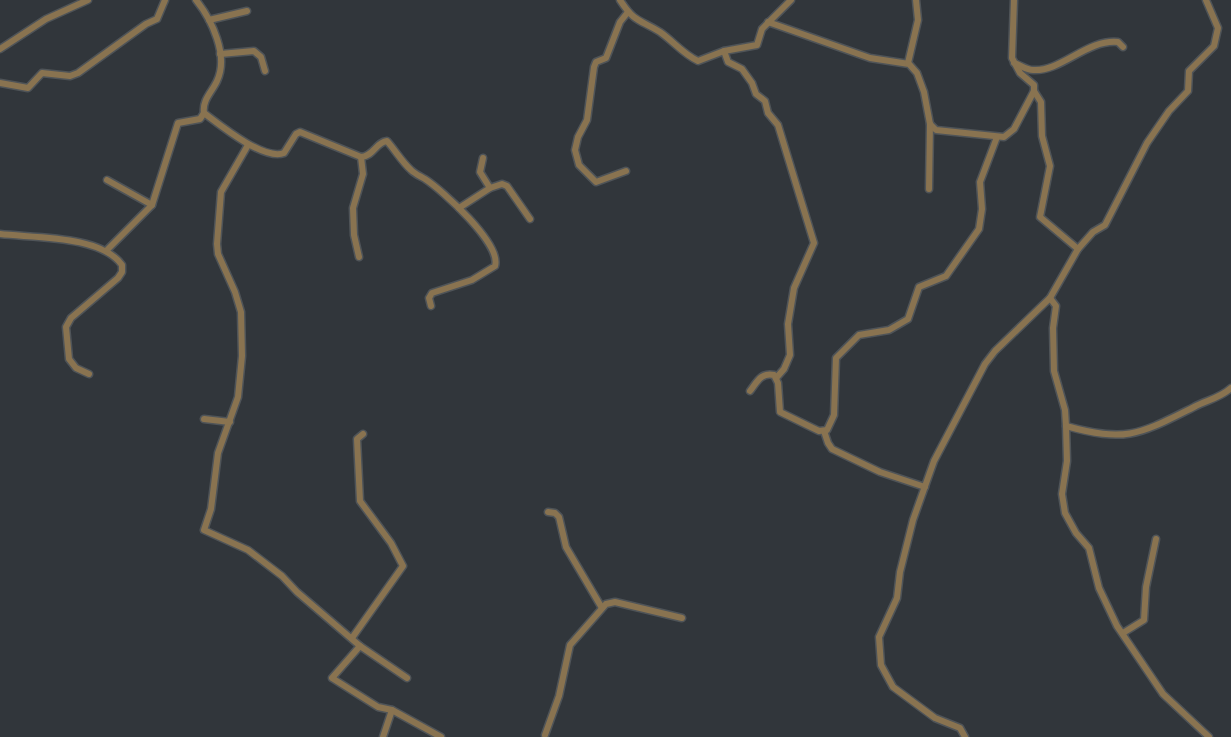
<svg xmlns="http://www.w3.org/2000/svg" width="1231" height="737" viewBox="0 0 1231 737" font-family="'Times New Roman',serif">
<rect width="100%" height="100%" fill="#31363b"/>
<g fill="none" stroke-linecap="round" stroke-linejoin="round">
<defs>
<g id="minor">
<path d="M196,0C212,20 229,56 217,81C212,92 202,100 204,113C220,125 264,161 284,153L296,134L300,132L361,157C374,156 376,142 387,141C395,150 402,162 411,170C415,174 420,176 425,179C442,190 502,244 495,266L472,280L432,293L429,298L431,306"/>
<path d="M620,0C635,23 639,19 660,32C673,41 683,54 698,61L724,51L757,45L762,29L791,0"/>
<path d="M209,20L247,11"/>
<path d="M768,22L870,58L909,64L917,73L924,92L930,124L936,130L1004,137L1014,129L1034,91V85L1020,73L1012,58L1014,0"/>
<path d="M0,49L46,19L88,0"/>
<path d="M724,51L728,62L742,69L752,83L756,94L765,101L768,113L778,125L814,243L794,288L788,324L790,355L784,369L777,377"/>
<path d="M220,54L254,51L261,57L265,71"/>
<path d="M908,63L918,20L916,0"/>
<path d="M1014,63C1020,65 1027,70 1033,70C1061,72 1087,39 1118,42L1123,47"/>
<path d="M0,83L28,88L42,73L70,76L78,73L146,24L157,19L165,0"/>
<path d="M1034,91L1041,102L1042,136L1050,166L1040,217L1078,249"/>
<path d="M248,145L221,192L217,244L218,254L235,292L241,312L242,356L238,397L218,453L211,509L204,530L248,550L282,576L297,592L360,646L407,678"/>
<path d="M483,158L480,172L490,188"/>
<path d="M626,171L596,182L579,165L575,150L578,137L587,120L594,67L596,62L606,58L620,22L628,12"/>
<path d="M107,180L152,205"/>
<path d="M929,189L930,124"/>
<path d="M459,208L490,188L502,184L507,186L530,219"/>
<path d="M0,234C34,238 101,235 122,265V272L118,278L71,318L66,327L69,359L76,368L89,374"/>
<path d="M107,250L152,205L178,123L200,119L204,113"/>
<path d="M359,257L354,235L353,208L363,174L361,157"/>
<path d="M1050,298L1056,306L1053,328L1054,371L1065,410L1066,426L1067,461L1062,494L1065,513L1076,533L1089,548L1099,588L1117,626L1163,694L1209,737"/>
<path d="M750,391C757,382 761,372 774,375L778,383L780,412L819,431L827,430L834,415L836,358L859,335L889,330L908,319L919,287L946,276L979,229L982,209L980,182L997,137"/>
<path d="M204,419L230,422"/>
<path d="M1066,426C1127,443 1140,434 1194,407C1207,400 1220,398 1231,388"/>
<path d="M824,431L828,443L832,449L880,472L925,487"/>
<path d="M548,512L555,513L559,517L566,547L602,608"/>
<path d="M1123,633L1144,620L1146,587L1156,539"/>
<path d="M352,638L403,566L391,543L360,501L357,439L363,434"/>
<path d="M360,646L332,678L378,707L392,710L441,737"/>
<path d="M545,735L559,696L570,645L606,604L615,602L682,618"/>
<path d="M383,737L392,710"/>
<path d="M965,737L960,728L935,718L893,687L881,665L879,637L897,598L900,572L913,520L934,461L985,364L995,351L1050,298L1078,249L1093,232L1105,225L1147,143L1169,111L1188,91L1189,71L1214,46L1218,28L1206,0"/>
</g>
</defs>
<use href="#minor" stroke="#4f5458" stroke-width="9"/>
<use href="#minor" stroke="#897350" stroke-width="6"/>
</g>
</svg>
